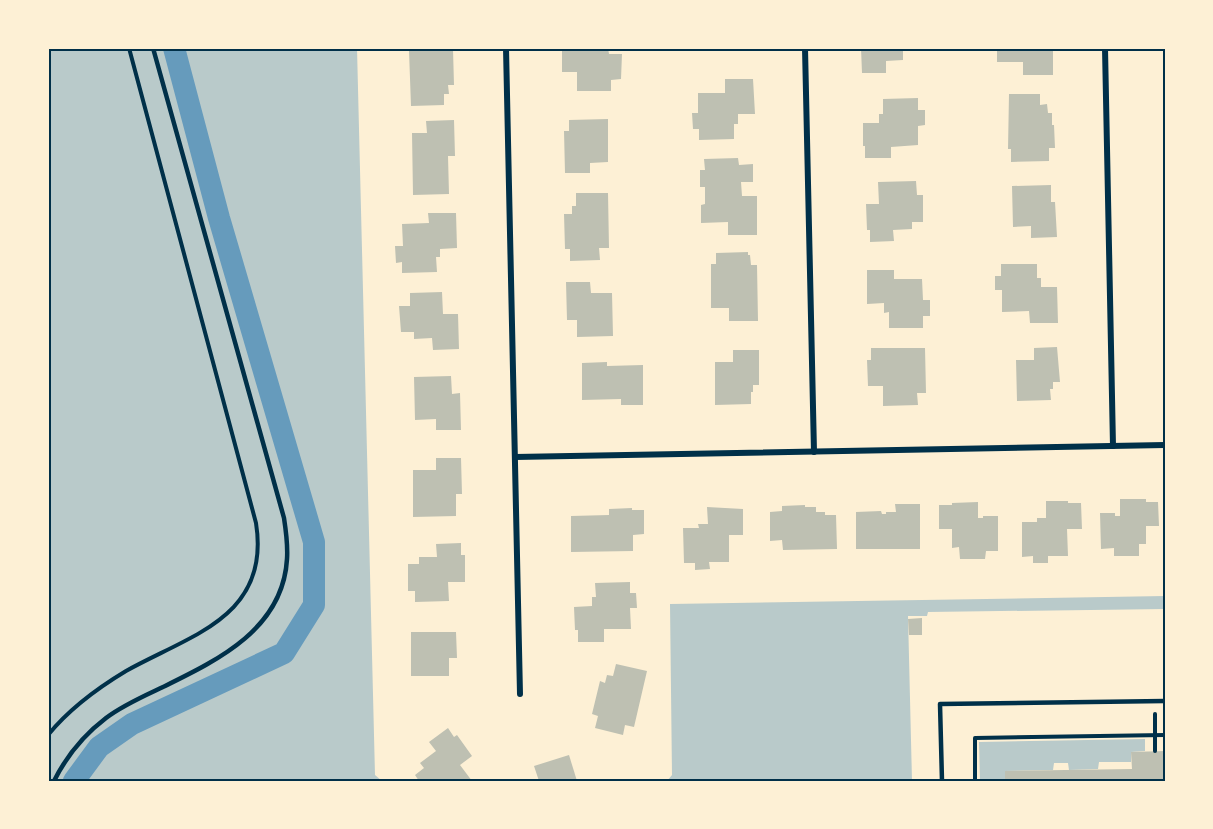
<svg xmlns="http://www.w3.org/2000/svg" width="1213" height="829" viewBox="0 0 1213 829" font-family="'Space Grotesk',sans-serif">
<rect width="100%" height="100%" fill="#fdf0d5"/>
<g fill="#b9caca">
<path d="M48,48H357L375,775L382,781H48Z"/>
<path d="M1165,596V609L928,612L927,616H908L912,781H667L672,775L670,604Z"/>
<path d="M1145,739V751L1131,752V762H1099L1098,769L1069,770L1068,763H1054L1053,770L1005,771V781H980L979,742Z"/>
</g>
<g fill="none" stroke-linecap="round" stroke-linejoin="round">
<path stroke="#669bbc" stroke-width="22" d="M74,781L99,747L132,724L284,653L314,605V542L219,218L174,48"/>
</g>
<g fill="#bec0b2">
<path d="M420,48L453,49L454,85H448L449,94H444V105L411,106L409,51H420Z"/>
<path d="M562,48H608L609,54H622L621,79L611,80V91H577V72H562Z"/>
<path d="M861,48H903V60L886,61V73H862Z"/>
<path d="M997,48H1053V75H1023V62H997Z"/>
<path d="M725,79H753L755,114H738V124H734V139L699,140V129H693L692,113H698V93H725Z"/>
<path d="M1009,94H1040V105L1047,104L1048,113H1052V125H1054L1055,148H1049V161L1011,162V149H1008Z"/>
<path d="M918,98V110H925V125L918,126V145L891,147V158H865V146H863V123H879V114H883V99Z"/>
<path d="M608,119V162L590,163V173H565L564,131H569V120Z"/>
<path d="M454,120L455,156H448L449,194L413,195L412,133H427L426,121Z"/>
<path d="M738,158L739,165L753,164V182H741L742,196H757V235H728V222L701,223V205L705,204V187H700V170H705L704,159Z"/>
<path d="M916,181L917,195H923V222H912V229L893,230L894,241L870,242V230H867L866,204H879L878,182Z"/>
<path d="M1051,185V202H1055L1057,237L1031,238V226L1013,227L1012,186Z"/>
<path d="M576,193H608L609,248H599L600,260L570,261V249H565L564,214H572V206H576Z"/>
<path d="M428,213H456L457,248L440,249V257H436L437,272L402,273V262L396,263L395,246H403L402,224L429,223Z"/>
<path d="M748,252V255H750L751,265H757L758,321H729V308H711V264H716V253Z"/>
<path d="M1001,264H1037V278H1041V287H1057L1058,323H1030L1029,311L1002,312V290H995V276H1001Z"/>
<path d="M867,270H894V279H922L923,300H930V316H923V328H889V312L884,313V303L867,304Z"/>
<path d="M566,282H590L591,293H612L613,336L577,337V320H567Z"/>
<path d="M442,292L443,314H458L459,349L433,350L432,338L414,339V332H401L399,306H410V293Z"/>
<path d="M1057,347L1060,382H1053V389H1050L1051,400L1017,401L1016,360H1034V348Z"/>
<path d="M871,348H925L926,393H917L918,405L883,406V386H868L867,360H871Z"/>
<path d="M733,350H759V385H753V392H751V404L715,405V362H733Z"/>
<path d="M607,362V366L643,365V405H621V399L582,400V363Z"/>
<path d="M451,376L452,394L460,393L461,430H436V419L415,420L414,377Z"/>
<path d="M436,458H461L462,494H456V516L413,517V470H436Z"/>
<path d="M1120,499H1146V502H1158L1159,526H1146V544H1139V556H1114V548L1101,549L1100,513H1115V516H1120Z"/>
<path d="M1046,501H1068V503H1081L1082,529H1067L1068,556H1048V563H1033V556L1022,557V522H1037V518H1046Z"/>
<path d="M978,502V518H983V516H998V551H986L985,559H960L959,547L952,548V529H939V505H952V503Z"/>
<path d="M895,504H920V549H856V512L881,511L882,514H886V512H896Z"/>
<path d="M805,505V507H816V512H825V515H836L837,549L783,550L782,540L770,541V512L782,511V506Z"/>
<path d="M707,507L743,509V535H729V562H709L710,569L695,570V563H684L683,528H699L698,524H708Z"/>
<path d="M632,508V510H644V534L633,535V551L571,552V516L609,515V509Z"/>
<path d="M461,543V555H465V582H448L449,601L415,602V591H408V564H419V557H437L436,544Z"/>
<path d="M630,582V593H636L637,608H630L631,629H604V642H578V630H575L574,607L592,606V597H596L595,583Z"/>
<path d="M922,618V635H909L908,619Z"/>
<path d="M411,632H456L457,658H449V676H411Z"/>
<path d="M616,664L647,671L634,727L625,725L623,735L595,728L598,716L592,714L600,681L605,683L607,675L613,676Z"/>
<path d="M448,728L454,737L457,735L472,756L460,765L472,781H419L415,775L424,768L420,763L436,751L429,742Z"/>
<path d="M1165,751V781H1005V771L1132,769L1131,752Z"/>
<path d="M569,755L577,781H539L534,766Z"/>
</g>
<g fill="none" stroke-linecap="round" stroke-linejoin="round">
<g stroke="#003049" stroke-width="4">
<path d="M1155,714V751"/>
<path d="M48,735C70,708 96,689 126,671C190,635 271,617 256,523L129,48"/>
<path d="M975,781V738L1165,735"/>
</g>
<g stroke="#003049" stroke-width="4.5">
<path d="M54,781C66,757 85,734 106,718C123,705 144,696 163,687C218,660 283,629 287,559C288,545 286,531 284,518L153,48"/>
<path d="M942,781L940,704L1165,701"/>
</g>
<g stroke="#003049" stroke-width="6">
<path d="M506,48L520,694"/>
<path d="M805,48L814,452"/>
<path d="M1105,48L1113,446"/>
<path d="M515,457L1165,445"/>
</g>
</g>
<rect width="1213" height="829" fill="none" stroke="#fdf0d5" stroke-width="99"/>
<rect x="50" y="50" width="1114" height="730" fill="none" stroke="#003049" stroke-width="2"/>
</svg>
